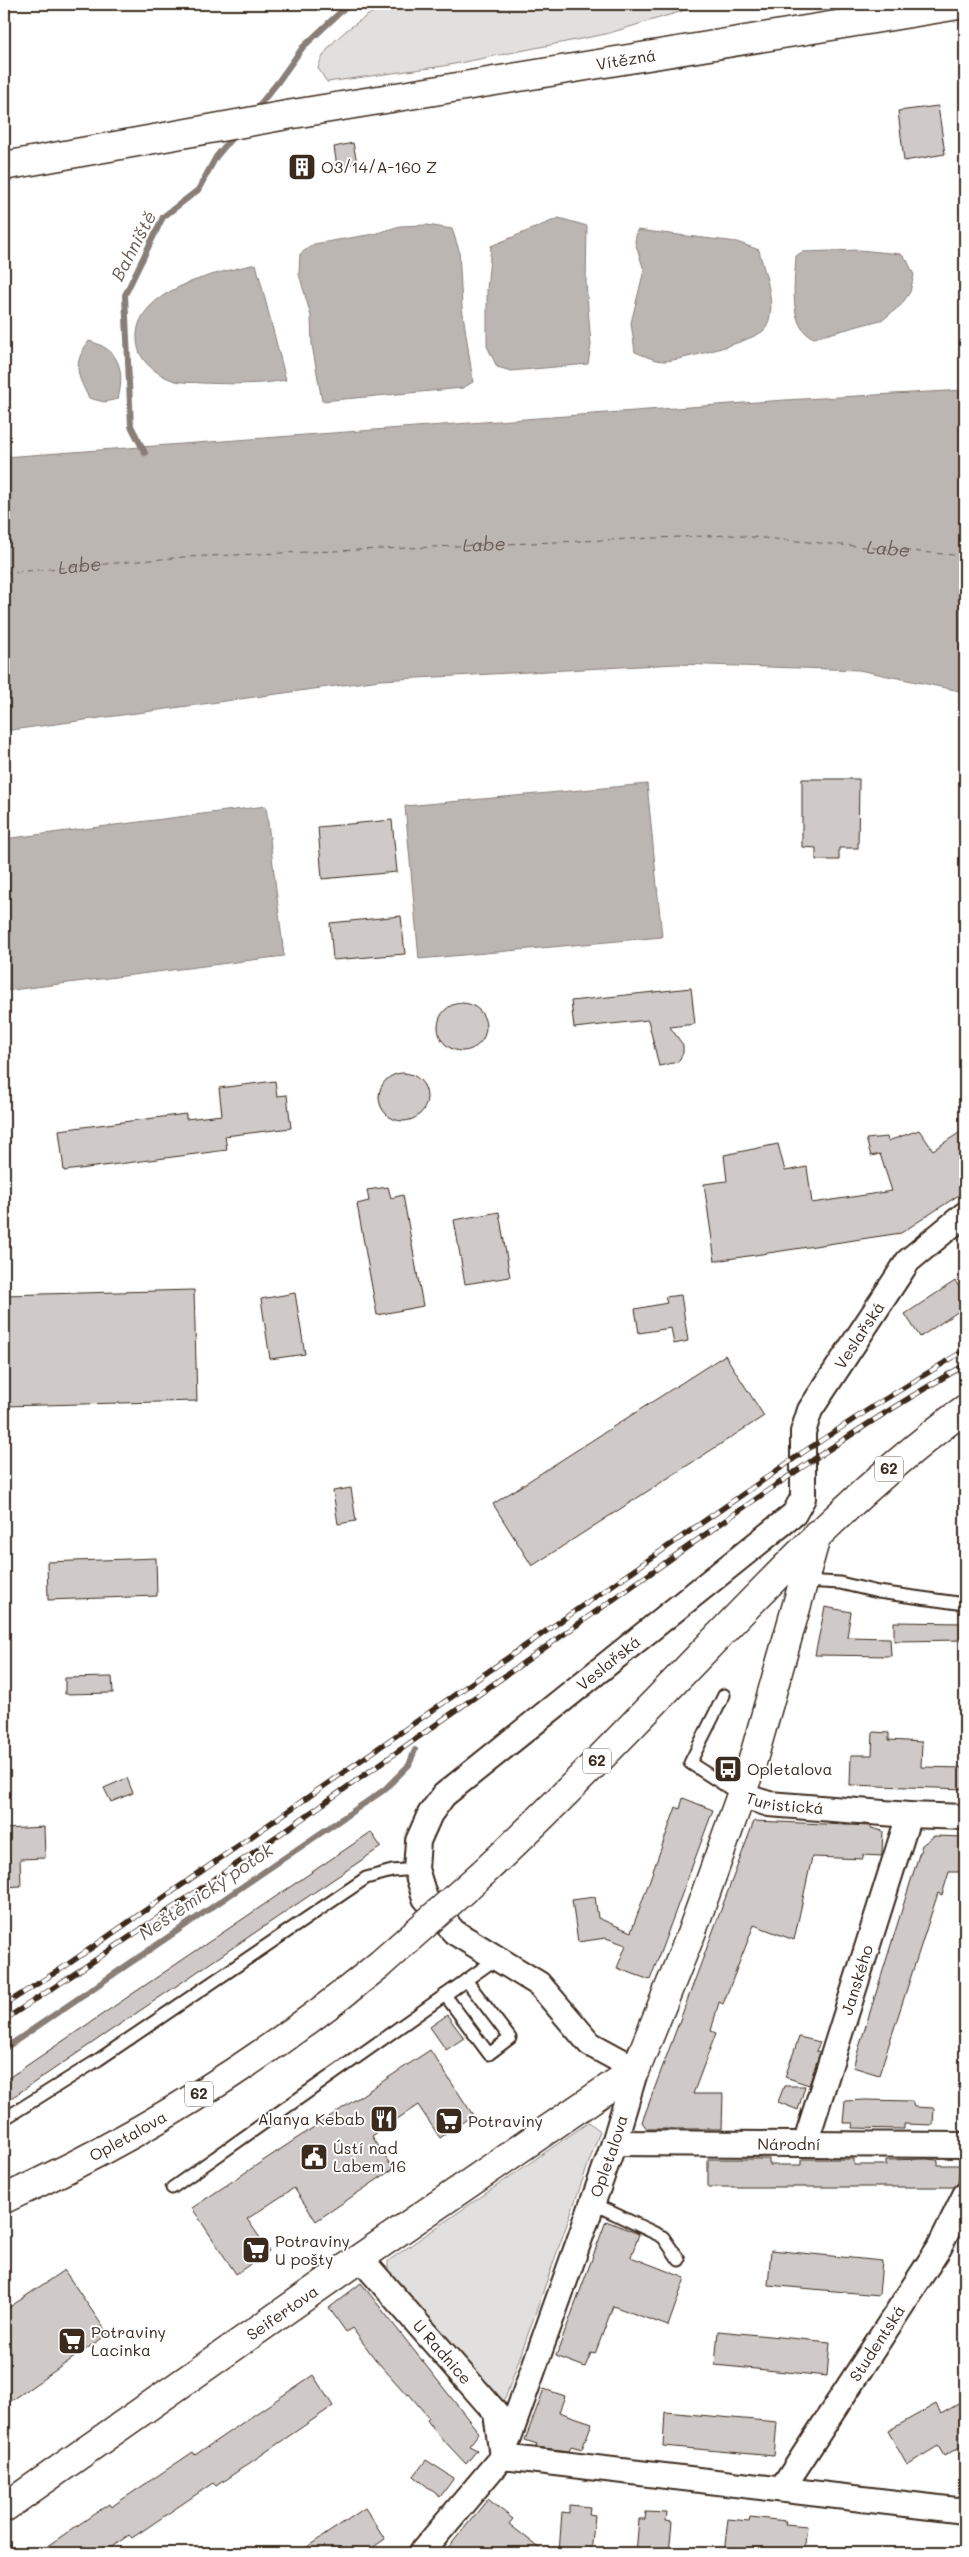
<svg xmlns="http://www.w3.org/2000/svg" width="969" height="2557" viewBox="0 0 969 2557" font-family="Mali,sans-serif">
<rect width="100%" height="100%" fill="#fff"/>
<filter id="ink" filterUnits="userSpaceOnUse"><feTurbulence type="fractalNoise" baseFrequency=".02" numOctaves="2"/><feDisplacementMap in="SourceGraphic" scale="10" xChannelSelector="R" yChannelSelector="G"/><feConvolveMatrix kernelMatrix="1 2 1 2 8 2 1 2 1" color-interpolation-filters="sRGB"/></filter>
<g filter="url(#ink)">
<g fill="#e2e0de" stroke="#8e857e">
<path d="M386,4H706L606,34L444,66L327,82L318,68C326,39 362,19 386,4Z"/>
<path d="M589,2122L600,2131L505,2399L498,2403L388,2277V2261Z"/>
</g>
<g fill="#bcb6b3" stroke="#887e77">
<path d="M559,218L587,226L586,283L591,345L588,364L511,371L497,367L487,346V290L491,246Z"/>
<path d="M427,225L452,229L459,250L462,307L473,382L463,388L322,401L312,345L311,316L299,274L300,254L314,244L374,234L400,226Z"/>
<path d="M637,230L737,242L759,250C764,273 779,307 765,329C758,340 679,361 664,361C655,361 643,355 635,352L631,323L644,270L635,242Z"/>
<path d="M859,250L901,254L907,260L914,275L910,292L901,305L884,319L814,338C787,328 795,280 796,256L802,252Z"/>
<path d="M256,264L286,380C257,385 232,384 202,383C194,382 184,383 176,381C160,377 141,363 138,347C126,290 217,273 256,264Z"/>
<path d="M89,341C120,349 125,371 118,399L104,402L89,398C77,375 72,364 89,341Z"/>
<path d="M965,390V692L859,670L677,664L380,680L4,731V457L785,400Z"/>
<path d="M647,784L662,937L419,959L405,806Z"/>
<path d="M266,806L284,956L4,991V839Z"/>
</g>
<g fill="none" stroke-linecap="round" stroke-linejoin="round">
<g stroke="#887e77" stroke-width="6">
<path d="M253,113L278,82L303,47L349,4"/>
<path d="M145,453L131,426L125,295L163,217L198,190L216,157L235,134"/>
<path d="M4,2049L384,1790L409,1765L415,1750"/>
</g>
<path stroke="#685b52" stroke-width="1" stroke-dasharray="6 5" stroke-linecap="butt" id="s1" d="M4,573L184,557L730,535L965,556"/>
</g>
<g fill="#cfcac7" stroke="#3b2a1e">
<path d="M938,106L945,154L904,161L898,111Z"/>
<path d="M353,143L357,163L337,166L334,147Z"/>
<path d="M802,779H859L858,848H839V860H816V848L802,847Z"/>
<path d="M392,820L397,872L322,879L318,827Z"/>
<path d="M401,916L405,954L333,960L330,923Z"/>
<path d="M691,988L695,1024L670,1027L683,1045V1053L678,1062L659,1066L648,1020L574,1028L571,1001Z"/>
<circle cx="462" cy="1027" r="24"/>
<circle cx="403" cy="1097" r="24"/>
<path d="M275,1081L277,1096L287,1095L291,1128L225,1136L227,1150L64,1171L59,1130L186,1114V1119L222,1115L219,1088Z"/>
<path d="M965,1129V1191L901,1233L715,1261L704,1184L727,1181L724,1155L778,1144L785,1171L807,1167L812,1203L892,1191L880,1154L871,1156L866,1139L887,1137L888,1141L919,1130L933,1150Z"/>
<path d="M388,1187L391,1198L403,1195L423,1306L377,1315L357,1204L369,1201L367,1190Z"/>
<path d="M499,1212L510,1277L465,1284L454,1220Z"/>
<path d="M955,1281L965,1295V1307L920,1337L905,1314Z"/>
<path d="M194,1290L197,1401L4,1406V1295Z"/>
<path d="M295,1293L305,1354L270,1359L261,1299Z"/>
<path d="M681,1295L688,1341L674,1344L671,1328L639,1333L635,1309L667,1303L665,1297Z"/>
<path d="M725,1355L764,1416L532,1566L493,1504Z"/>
<path d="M351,1488L356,1521L338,1524L333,1491Z"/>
<path d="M156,1558L157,1596L48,1600L47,1562Z"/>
<path d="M825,1607L851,1612L847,1637L890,1638L891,1656L815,1655Z"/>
<path d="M894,1622L965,1623V1640L894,1641Z"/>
<path d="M112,1677L113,1693L65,1694V1678Z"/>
<path d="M873,1732L889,1733V1740L922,1742L921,1767L965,1768V1789L850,1785L851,1755H872Z"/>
<path d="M127,1778L133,1793L111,1802L104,1788Z"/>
<path d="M683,1798L713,1810L650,1980L617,1968L626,1945L606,1938L578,1942L572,1900L595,1897L598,1918L631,1932L676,1807L680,1809Z"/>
<path d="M754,1821L871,1826V1828L883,1831L882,1853V1856L863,1855V1859L812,1857L794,1940L754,1925L723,2004L719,2002L711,2031L716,2033L693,2094H723L722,2129H647L642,2122Z"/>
<path d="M44,1827L45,1858L20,1859L21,1886L4,1887V1829Z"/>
<path d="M371,1832L381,1847L4,2103V2081Z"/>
<path d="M934,1836L965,1837V1872H949L942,1895L938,1893L879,2075L853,2067L922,1845Z"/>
<path d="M447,2015L464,2038L446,2050L430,2027Z"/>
<path d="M799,2037L820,2042L816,2051L820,2052L809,2085L785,2077Z"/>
<path d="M430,2050L473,2115L440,2138L418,2105L372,2136L393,2169L316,2221L294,2188L247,2219L269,2251L236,2274L192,2208Z"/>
<path d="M784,2086H805L798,2110L778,2102Z"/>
<path d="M865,2100L912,2101L914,2107L934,2108L933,2125L904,2124V2129L852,2128L853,2123H843L845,2101Z"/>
<path d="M708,2159H769V2165H802V2159H854V2165H886V2160L926,2159L938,2160V2165H960L958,2183L954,2187H708Z"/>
<path d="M606,2221L639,2234L631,2257L685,2278L668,2326L613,2306L595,2354L591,2353L585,2367L556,2356Z"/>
<path d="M771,2250L882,2261L879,2295L768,2285Z"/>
<path d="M64,2270L108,2334L4,2406V2311Z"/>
<path d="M361,2283L479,2433L469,2446L477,2450L466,2464L434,2430L427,2420L429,2418L409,2394L407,2395L375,2359L352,2328L346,2332L329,2308Z"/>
<path d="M718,2331L830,2342L827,2376L715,2365Z"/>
<path d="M313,2375L333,2406L216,2486L213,2483L132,2538L129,2535L103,2553H37L109,2504L111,2507L193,2452L195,2455Z"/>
<path d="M544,2389L565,2396L559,2412L592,2423L582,2449L571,2446L569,2451L536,2447L537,2444L525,2440Z"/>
<path d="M965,2400V2444L944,2456L938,2446L907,2465L888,2431L936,2404L941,2414Z"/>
<path d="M665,2412L777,2422L774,2456L663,2446Z"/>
<path d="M426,2460L454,2478L440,2497L414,2476Z"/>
<path d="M488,2499L513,2519L509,2524L546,2553H444Z"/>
<path d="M569,2505L590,2507L589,2514L595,2515L591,2553H559L562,2512L569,2513Z"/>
<path d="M365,2508L385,2539L365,2553H298Z"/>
<path d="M646,2512L667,2513L666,2521L672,2522L669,2553H636L639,2519H645Z"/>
<path d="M750,2517L786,2521L785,2524L807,2526L804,2553H724L728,2519L749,2521Z"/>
</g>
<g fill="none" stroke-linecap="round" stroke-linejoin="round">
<defs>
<g id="service">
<path d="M804,1581L840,1583L878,1592L965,1604"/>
<path d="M724,1695L690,1763L740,1795"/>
<path d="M445,1995L489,2054L510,2038L466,1980"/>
<path d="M4,2119L98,2060L366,1878L392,1871L416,1869"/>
<path d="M172,2188L496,1959"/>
<path d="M592,2203L663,2237L679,2260"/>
</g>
<g id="minor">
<path id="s2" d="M740,1795L769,1804L909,1815L965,1817"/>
<path id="s3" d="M614,2143L965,2145"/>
<path id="s4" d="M805,2144L909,1815"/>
<path id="s5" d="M360,2258L496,2413L502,2457L965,2511"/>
<path id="s6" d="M782,2489L939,2248L965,2195"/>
<path id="s7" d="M421,2553L502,2457L614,2143L636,2069L590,2044L539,1984L454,1932L425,1898L416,1869L418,1841L430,1814L444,1795L794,1514L803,1498V1432L810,1410L908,1261L965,1214"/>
</g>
<g id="tertiary">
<path id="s8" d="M4,2508L360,2258L636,2069L691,1934L750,1770L817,1534"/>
</g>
<g id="secondary">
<path id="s9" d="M4,166L287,115L965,4"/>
</g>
<g id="primary">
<path d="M483,1873C541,1819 597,1762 652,1705C752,1602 848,1495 965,1409"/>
<path id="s10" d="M4,2199C138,2138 266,2058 379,1965"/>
</g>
</defs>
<use href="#service" stroke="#3b2a1e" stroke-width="15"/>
<use href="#minor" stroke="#3b2a1e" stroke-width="28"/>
<use href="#tertiary" stroke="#3b2a1e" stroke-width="31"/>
<use href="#secondary" stroke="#3b2a1e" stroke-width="31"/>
<use href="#primary" stroke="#3b2a1e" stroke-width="31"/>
<use href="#service" stroke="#fff" stroke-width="11"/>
<use href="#minor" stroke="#fff" stroke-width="24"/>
<use href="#tertiary" stroke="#fff" stroke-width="28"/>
<use href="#secondary" stroke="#fff" stroke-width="28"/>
<use href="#primary" stroke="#fff" stroke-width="28"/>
<defs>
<g id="rail">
<path d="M4,2005L64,1967L802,1453L874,1406L965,1350"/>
<path d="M4,2020C203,1891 397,1752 591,1615C714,1529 835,1439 965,1365"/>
</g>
</defs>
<use href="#rail" stroke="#3b2a1e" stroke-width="5.5"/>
<use href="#rail" stroke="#fff" stroke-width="4" stroke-dasharray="11" stroke-linecap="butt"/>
<defs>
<path id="primary-bridge" d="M379,1965L483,1873"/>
</defs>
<use href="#primary-bridge" stroke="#3b2a1e" stroke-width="31" stroke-linecap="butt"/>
<use href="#primary-bridge" stroke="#fff" stroke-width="28"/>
</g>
</g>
<defs>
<symbol id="building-square" viewBox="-11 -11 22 22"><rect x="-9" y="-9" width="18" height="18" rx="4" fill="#3b2a1e" stroke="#fff"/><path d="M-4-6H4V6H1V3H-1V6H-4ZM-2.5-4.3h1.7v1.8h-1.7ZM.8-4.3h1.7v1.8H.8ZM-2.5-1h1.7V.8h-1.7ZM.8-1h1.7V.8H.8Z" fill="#fff"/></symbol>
<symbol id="bus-square" viewBox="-11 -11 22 22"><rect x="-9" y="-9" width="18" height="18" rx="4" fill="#3b2a1e" stroke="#fff"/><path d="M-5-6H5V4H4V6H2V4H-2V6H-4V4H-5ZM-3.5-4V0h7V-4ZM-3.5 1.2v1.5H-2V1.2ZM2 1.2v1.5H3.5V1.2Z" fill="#fff"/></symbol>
<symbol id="restaurant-square" viewBox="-11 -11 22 22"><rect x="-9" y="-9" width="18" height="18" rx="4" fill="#3b2a1e" stroke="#fff"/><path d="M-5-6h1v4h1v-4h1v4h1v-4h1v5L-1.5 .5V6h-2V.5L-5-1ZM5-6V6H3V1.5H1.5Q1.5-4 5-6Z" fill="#fff"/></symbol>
<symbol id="supermarket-square" viewBox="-11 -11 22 22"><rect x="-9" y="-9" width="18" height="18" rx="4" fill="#3b2a1e" stroke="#fff"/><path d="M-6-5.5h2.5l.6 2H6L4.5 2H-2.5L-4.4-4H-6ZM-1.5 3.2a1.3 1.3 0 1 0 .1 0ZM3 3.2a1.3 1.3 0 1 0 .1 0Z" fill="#fff"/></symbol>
<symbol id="civic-square" viewBox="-11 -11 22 22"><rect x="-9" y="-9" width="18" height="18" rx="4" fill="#3b2a1e" stroke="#fff"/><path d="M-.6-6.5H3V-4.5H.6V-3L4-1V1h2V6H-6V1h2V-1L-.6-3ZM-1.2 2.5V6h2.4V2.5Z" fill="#fff"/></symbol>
</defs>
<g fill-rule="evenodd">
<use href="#building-square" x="286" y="151" width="32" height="32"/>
<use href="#bus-square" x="712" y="1753" width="32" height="32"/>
<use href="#restaurant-square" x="368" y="2103" width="32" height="32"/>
<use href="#supermarket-square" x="433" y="2105" width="32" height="32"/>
<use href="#civic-square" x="298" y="2141" width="32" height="32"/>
<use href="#supermarket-square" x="240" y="2234" width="32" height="32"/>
<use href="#supermarket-square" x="56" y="2325" width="32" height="32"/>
</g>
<g text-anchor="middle" stroke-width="4" stroke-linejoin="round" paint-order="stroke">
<g fill="#fff" stroke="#766a62" stroke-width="1">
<rect x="875" y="1456.5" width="28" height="25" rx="4"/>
<rect x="583" y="1748.5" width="28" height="25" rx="4"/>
<rect x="185" y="2081.5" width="28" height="25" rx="4"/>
</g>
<g font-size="15" font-weight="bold" fill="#3b2a1e">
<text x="889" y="1474">62</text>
<text x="597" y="1766">62</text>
<text x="199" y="2099">62</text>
</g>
<g font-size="16" fill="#3b2a1e" stroke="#fff">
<text dy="6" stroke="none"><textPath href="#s9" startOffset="631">Vítězná</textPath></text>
<text dy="6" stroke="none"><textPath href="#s7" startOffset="1569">Veslařská</textPath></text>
<text dy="6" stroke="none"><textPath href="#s7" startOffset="1134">Veslařská</textPath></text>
<text dy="6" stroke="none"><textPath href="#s2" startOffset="46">Turistická</textPath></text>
<text dy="6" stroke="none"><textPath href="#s4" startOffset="172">Janského</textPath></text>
<text dy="6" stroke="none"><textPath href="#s10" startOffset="139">Opletalova</textPath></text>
<text dy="6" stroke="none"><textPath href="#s3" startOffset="175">Národní</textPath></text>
<text dy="6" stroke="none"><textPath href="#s7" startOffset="445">Opletalova</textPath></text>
<text dy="6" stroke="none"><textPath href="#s8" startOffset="340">Seifertova</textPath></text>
<text dy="6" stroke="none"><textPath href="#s6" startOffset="174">Studentská</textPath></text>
<text dy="6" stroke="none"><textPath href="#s5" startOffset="125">U Radnice</textPath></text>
</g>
<g font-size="16" fill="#3b2a1e" stroke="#fff" text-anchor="start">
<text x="321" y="173">O3/14/A-160 Z</text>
<text x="747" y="1775">Opletalova</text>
<text x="365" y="2125" text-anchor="end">Alanya Kebab</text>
<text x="468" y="2127">Potraviny</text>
<text x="333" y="2154">Ústí nad<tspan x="333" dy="18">Labem 16</tspan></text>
<text x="275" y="2247">Potraviny<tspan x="275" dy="18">U pošty</tspan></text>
<text x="91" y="2338">Potraviny<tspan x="91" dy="18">Lacinka</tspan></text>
</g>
<g font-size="18" font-style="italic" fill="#685b52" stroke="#fff">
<text transform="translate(134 246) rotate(-62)" y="6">Bahniště</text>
<text dy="6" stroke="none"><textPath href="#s1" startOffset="481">Labe</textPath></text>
<text dy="6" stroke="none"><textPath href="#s1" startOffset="886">Labe</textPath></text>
<text dy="6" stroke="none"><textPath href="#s1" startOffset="76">Labe</textPath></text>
<text transform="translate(206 1892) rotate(-34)" y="6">Neštěmický potok</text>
</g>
</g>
<rect width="969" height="2557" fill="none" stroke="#fff" stroke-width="20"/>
<rect x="10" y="10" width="949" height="2537" fill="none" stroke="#3b2a1e" stroke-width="2" filter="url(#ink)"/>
</svg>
